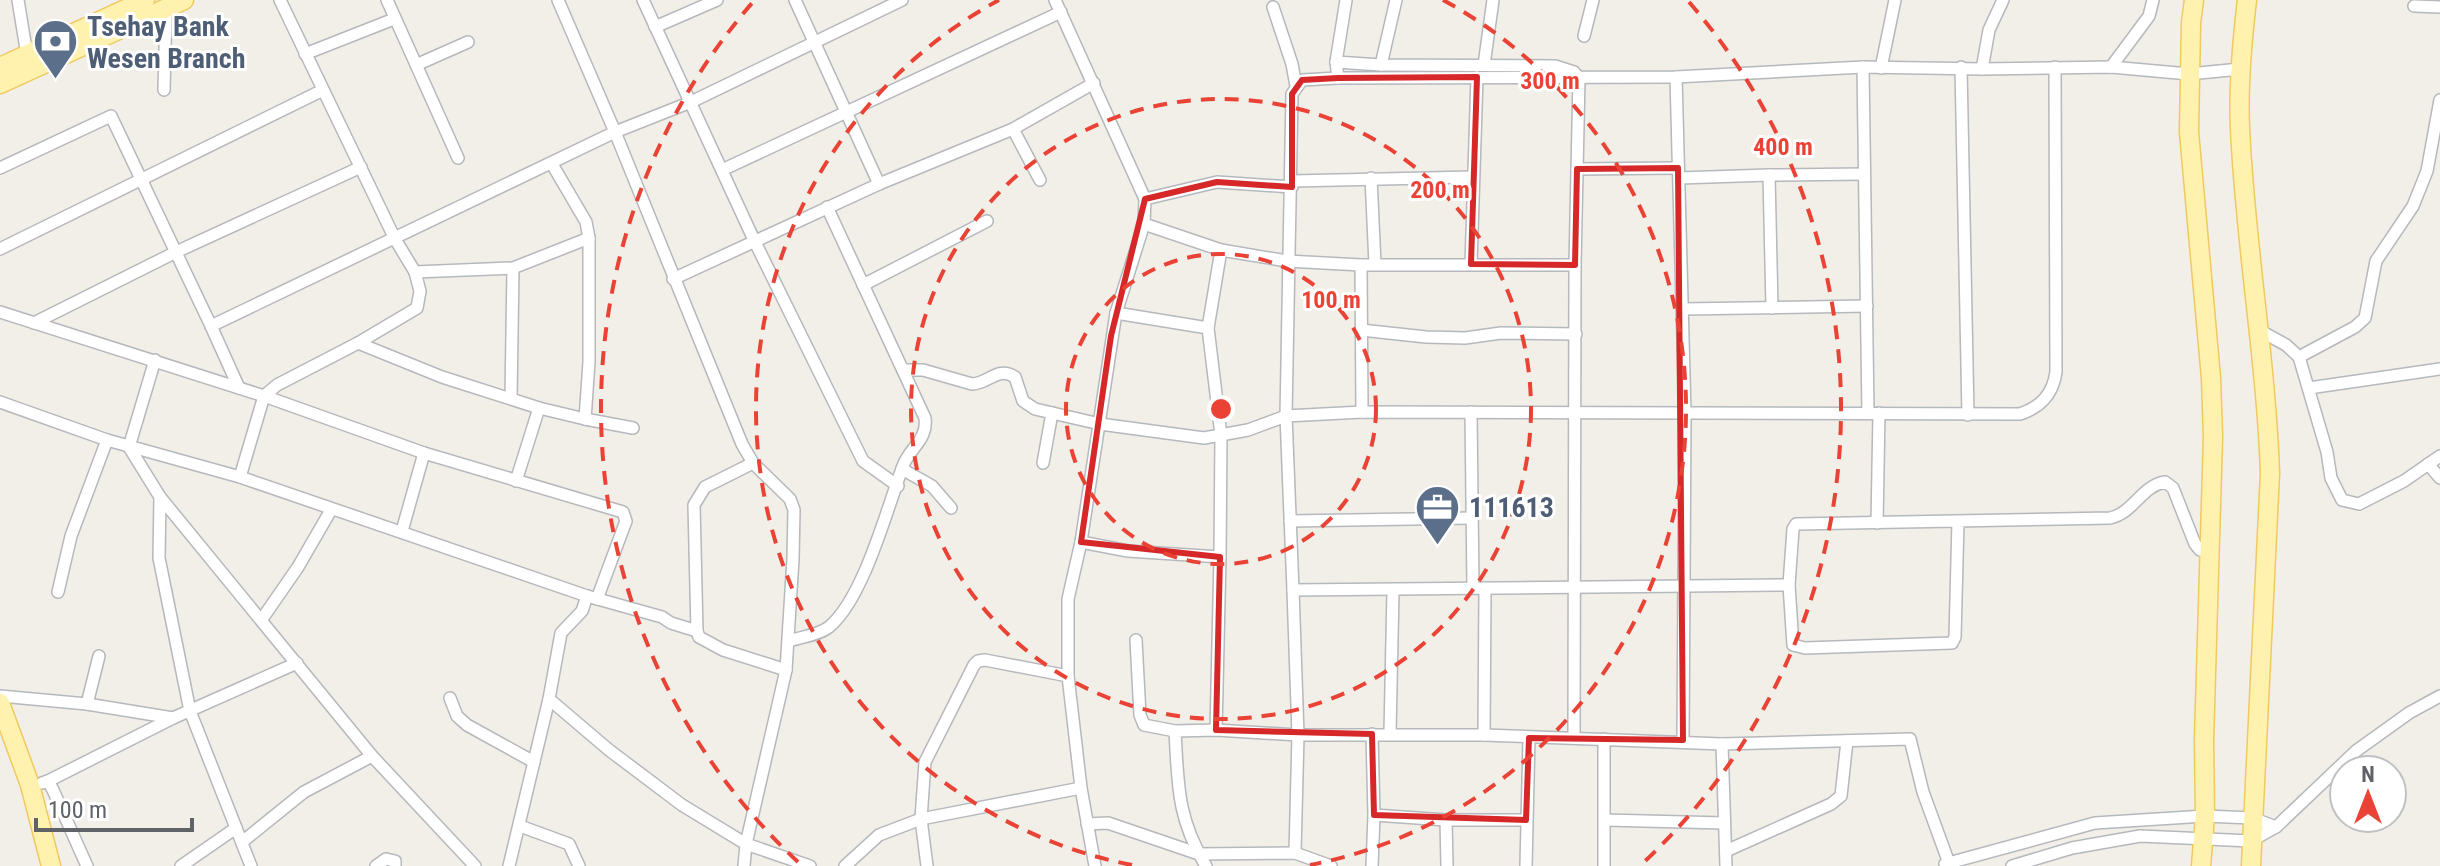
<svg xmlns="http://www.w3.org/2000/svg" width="2440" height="866" viewBox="0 0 2440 866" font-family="'Roboto Condensed',sans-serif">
<rect width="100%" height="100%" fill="#f1efe8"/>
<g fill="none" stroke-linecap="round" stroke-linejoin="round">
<defs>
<g id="street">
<path d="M18,0L27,55"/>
<path d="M280,0L395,239L415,272"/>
<path d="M387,0L458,158"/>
<path d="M558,0L615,132L742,444L753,463L790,499L794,510L793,559L786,670L746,844L744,866"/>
<path d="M643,0L754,240L863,461L898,486"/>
<path d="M795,0L879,184"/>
<path d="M1055,0L1145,199L1144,224L1116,313L1081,542L1068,599V676L1081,788L1095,866"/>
<path d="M1346,0L1336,62L1338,78L1676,77L1863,67L1982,69L2111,67L2189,74L2240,69"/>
<path d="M2414,6L2440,7"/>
<path d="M1273,7L1292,64L1296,86"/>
<path d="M655,27L717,0"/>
<path d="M1584,36L1593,0"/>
<path d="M305,54L394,19"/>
<path d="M1336,62L1381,65L1555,66L1574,72L1579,78L1575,265L1574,738"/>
<path d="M416,65L468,42"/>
<path d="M1381,65L1396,0"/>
<path d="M1484,65L1493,0"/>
<path d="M1863,67L1868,413"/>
<path d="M1961,67L1968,415"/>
<path d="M2111,67L2149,16L2153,0"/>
<path d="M1881,68L1895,0"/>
<path d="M1982,69L1989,30L2003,0"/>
<path d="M1676,77L1685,413L1683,740"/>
<path d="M1338,78L1302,80L1292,94L1286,416L1293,590L1789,585"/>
<path d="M164,90L166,9"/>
<path d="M1013,129L1040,180"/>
<path d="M0,168L111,116L211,326L615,132L691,102L902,0"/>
<path d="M1577,169L1678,168"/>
<path d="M722,170L1061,12"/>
<path d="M1371,178L1375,264"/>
<path d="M1679,178L1769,175"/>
<path d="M1292,181L1472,177"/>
<path d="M1145,199L1217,182L1292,187"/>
<path d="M1144,224L1221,250L1287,261L1361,265H1575"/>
<path d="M0,249L323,90"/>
<path d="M1471,264L1477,77"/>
<path d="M1361,265L1362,412"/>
<path d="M673,279L879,184L1013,129L1094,83"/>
<path d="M863,285L987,221"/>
<path d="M1772,308L1769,175L1864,174"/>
<path d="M1683,309L1867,306"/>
<path d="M0,312L264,396L424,453L623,512L626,521L597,599"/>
<path d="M1116,313L1208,328"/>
<path d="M34,323L176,252L361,167"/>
<path d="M211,326L239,388"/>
<path d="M2257,329L2286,345L2299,357L2327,452L2331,478L2342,500L2359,504L2404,481L2440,456"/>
<path d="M1361,330L1426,337L1465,338L1501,333L1576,334"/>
<path d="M358,343L442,377L539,408L585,419L589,362V238"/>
<path d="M2299,357L2355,327L2365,318L2376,261L2413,206L2427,171L2440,100"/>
<path d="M155,360L129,447L160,497L372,756L475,866"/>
<path d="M903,370H923L972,384C990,383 997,366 1015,377L1023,401L1035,409L1100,424L1204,438L1248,430L1286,416L1362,412L2020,414C2041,407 2053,394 2056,372L2055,67"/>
<path d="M2309,388L2440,369"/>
<path d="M511,398L513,268"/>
<path d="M0,402L107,440L240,477L587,596L662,617L671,623L697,631"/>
<path d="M1471,412L1473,587"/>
<path d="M585,419L633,428"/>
<path d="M753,463L705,487L694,505L697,631L699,637L723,650L786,670"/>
<path d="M1043,463L1052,413"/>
<path d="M2428,464L2440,478"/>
<path d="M902,469L932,486L951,508"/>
<path d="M240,477L264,396L277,385L358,343L417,308L420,291L415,272L513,268L589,238L586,222L552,164"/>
<path d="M516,481L539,408"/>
<path d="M160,497L159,558L190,711L251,866"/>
<path d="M1290,521L1472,518"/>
<path d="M1958,522L1955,637L1952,643L1805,648L1793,645L1789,585L1793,529L1796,524L2110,518C2134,513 2141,486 2165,482L2173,488L2195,544L2200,550L2211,551"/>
<path d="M1877,523L1879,413"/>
<path d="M402,531L424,453"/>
<path d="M1081,542L1128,551L1220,557L1221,435L1208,328L1221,250"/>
<path d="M1293,590L1298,735L1295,853"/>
<path d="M58,592L71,536L107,440"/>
<path d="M262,619L298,567L331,510"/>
<path d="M1136,640L1140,715L1144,725L1175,731"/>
<path d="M789,641C801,637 819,635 829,627C864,598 887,508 903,466C910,447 928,440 925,418L827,207"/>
<path d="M0,696L87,704L173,718"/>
<path d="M450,698L457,716L467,725L534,762"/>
<path d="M549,699L609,750L682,805L746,844L810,866"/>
<path d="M87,704L99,656"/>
<path d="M1216,730L1220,557"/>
<path d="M1390,733L1393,591"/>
<path d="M1484,735L1485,588"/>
<path d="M1604,739V866"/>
<path d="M1722,744L1726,866"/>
<path d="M48,781L173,718L297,663"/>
<path d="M42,783L48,781L53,790L87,866"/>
<path d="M1374,815L1446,820H1526"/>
<path d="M1446,820L1447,866"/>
<path d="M1605,820L1724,823"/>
<path d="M1087,824L1108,823L1199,854L1295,853L1331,866"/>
<path d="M520,826L569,844L579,866"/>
<path d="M242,842L304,792L372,756"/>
<path d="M1726,851L1831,804L1841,796L1847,741"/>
<path d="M1945,864L2095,823L2205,816L2252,818L2276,827"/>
<path d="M181,866L236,828"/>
<path d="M376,866L386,859L395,861V866"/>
<path d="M509,866L549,699L561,633L582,611L587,596"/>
<path d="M845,866L879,835L921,819L1081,788"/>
<path d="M927,866L921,819L925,762L974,665L978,661L985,660L1068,676"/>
<path d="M1206,866C1177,818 1178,785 1175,731L1216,730L1298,735H1484L1722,744L1910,739L1923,792L1950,866"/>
<path d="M1372,866L1374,815L1372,734"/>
<path d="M1526,866L1529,738"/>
<path d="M2012,866L2072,848L2140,836L2251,841L2276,827L2356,751L2409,713L2440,696"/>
</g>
<g id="primary">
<path d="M2194,0L2191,23L2189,132L2211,378L2213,437L2204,740L2205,816L2201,866"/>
<path d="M2247,0C2242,42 2238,85 2240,128C2245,243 2266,358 2270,473L2251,866"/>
<path d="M0,67L145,0"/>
<path d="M0,84L184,0"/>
<path d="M0,703L30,785L51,866"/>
</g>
</defs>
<use href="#street" stroke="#b5b8bc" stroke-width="14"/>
<use href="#primary" stroke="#f2c960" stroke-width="21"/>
<use href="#street" stroke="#fff" stroke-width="11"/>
<use href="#primary" stroke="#fff2af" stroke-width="18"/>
</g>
<path fill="none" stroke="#d62828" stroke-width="6" stroke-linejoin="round" d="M1477,77L1471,264L1575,265L1577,169L1678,168L1683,740L1529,738L1526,820L1374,815L1372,734L1216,730L1220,557L1081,542L1111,336L1145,199L1217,182L1292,187V94L1302,80L1338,78Z"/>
<g fill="none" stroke="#ea4335" stroke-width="4" stroke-dasharray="14 10">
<circle cx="1221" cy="409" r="155"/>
<circle cx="1221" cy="409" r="310"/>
<path d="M1132 865A465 465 0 0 1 999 0M1443 0A465 465 0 0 1 1310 865"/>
<path d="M798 862A620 620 0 0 1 753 2M1689 2A620 620 0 0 1 1644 862"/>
</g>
<defs>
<symbol id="bank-pin" viewBox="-11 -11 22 30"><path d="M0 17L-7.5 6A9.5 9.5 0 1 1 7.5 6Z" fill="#5c6f8a" stroke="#fff"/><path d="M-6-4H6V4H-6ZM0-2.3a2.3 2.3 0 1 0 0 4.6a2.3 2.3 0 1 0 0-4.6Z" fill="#fff"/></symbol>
<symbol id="office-pin" viewBox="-11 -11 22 30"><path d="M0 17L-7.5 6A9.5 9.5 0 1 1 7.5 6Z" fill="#5c6f8a" stroke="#fff"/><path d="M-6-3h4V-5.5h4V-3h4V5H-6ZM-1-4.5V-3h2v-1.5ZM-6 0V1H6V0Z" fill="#fff"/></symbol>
</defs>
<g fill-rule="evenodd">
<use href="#bank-pin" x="30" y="16" width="51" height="69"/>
<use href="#office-pin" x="1412" y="482" width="51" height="69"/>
</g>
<g text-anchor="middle" stroke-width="6" stroke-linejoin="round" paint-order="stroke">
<g font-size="28" font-weight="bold" fill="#4e5e75" stroke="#fff" text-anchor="start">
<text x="87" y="36">Tsehay Bank<tspan x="87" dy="32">Wesen Branch</tspan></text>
<text x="1469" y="517">111613</text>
</g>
</g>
<circle cx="1221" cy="409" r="12" fill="#ea4335" stroke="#fff" stroke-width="4"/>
<g font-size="24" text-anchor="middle" font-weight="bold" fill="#ea4335" stroke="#fff" stroke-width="6" stroke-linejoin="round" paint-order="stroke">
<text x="1550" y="89">300 m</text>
<text x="1783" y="155">400 m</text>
<text x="1440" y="198">200 m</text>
<text x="1331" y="308">100 m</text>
</g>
<g transform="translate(2368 794)"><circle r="38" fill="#ffffff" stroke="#bfc1c3" stroke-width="2"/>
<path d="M0-6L14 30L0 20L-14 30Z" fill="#ea4335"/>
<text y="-12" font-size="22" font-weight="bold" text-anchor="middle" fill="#5f6368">N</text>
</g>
<path d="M36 818v12h156v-12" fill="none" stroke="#5f6368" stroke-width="4"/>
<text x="48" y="818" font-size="24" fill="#5f6368" stroke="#ffffff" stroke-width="6" paint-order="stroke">100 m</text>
</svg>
